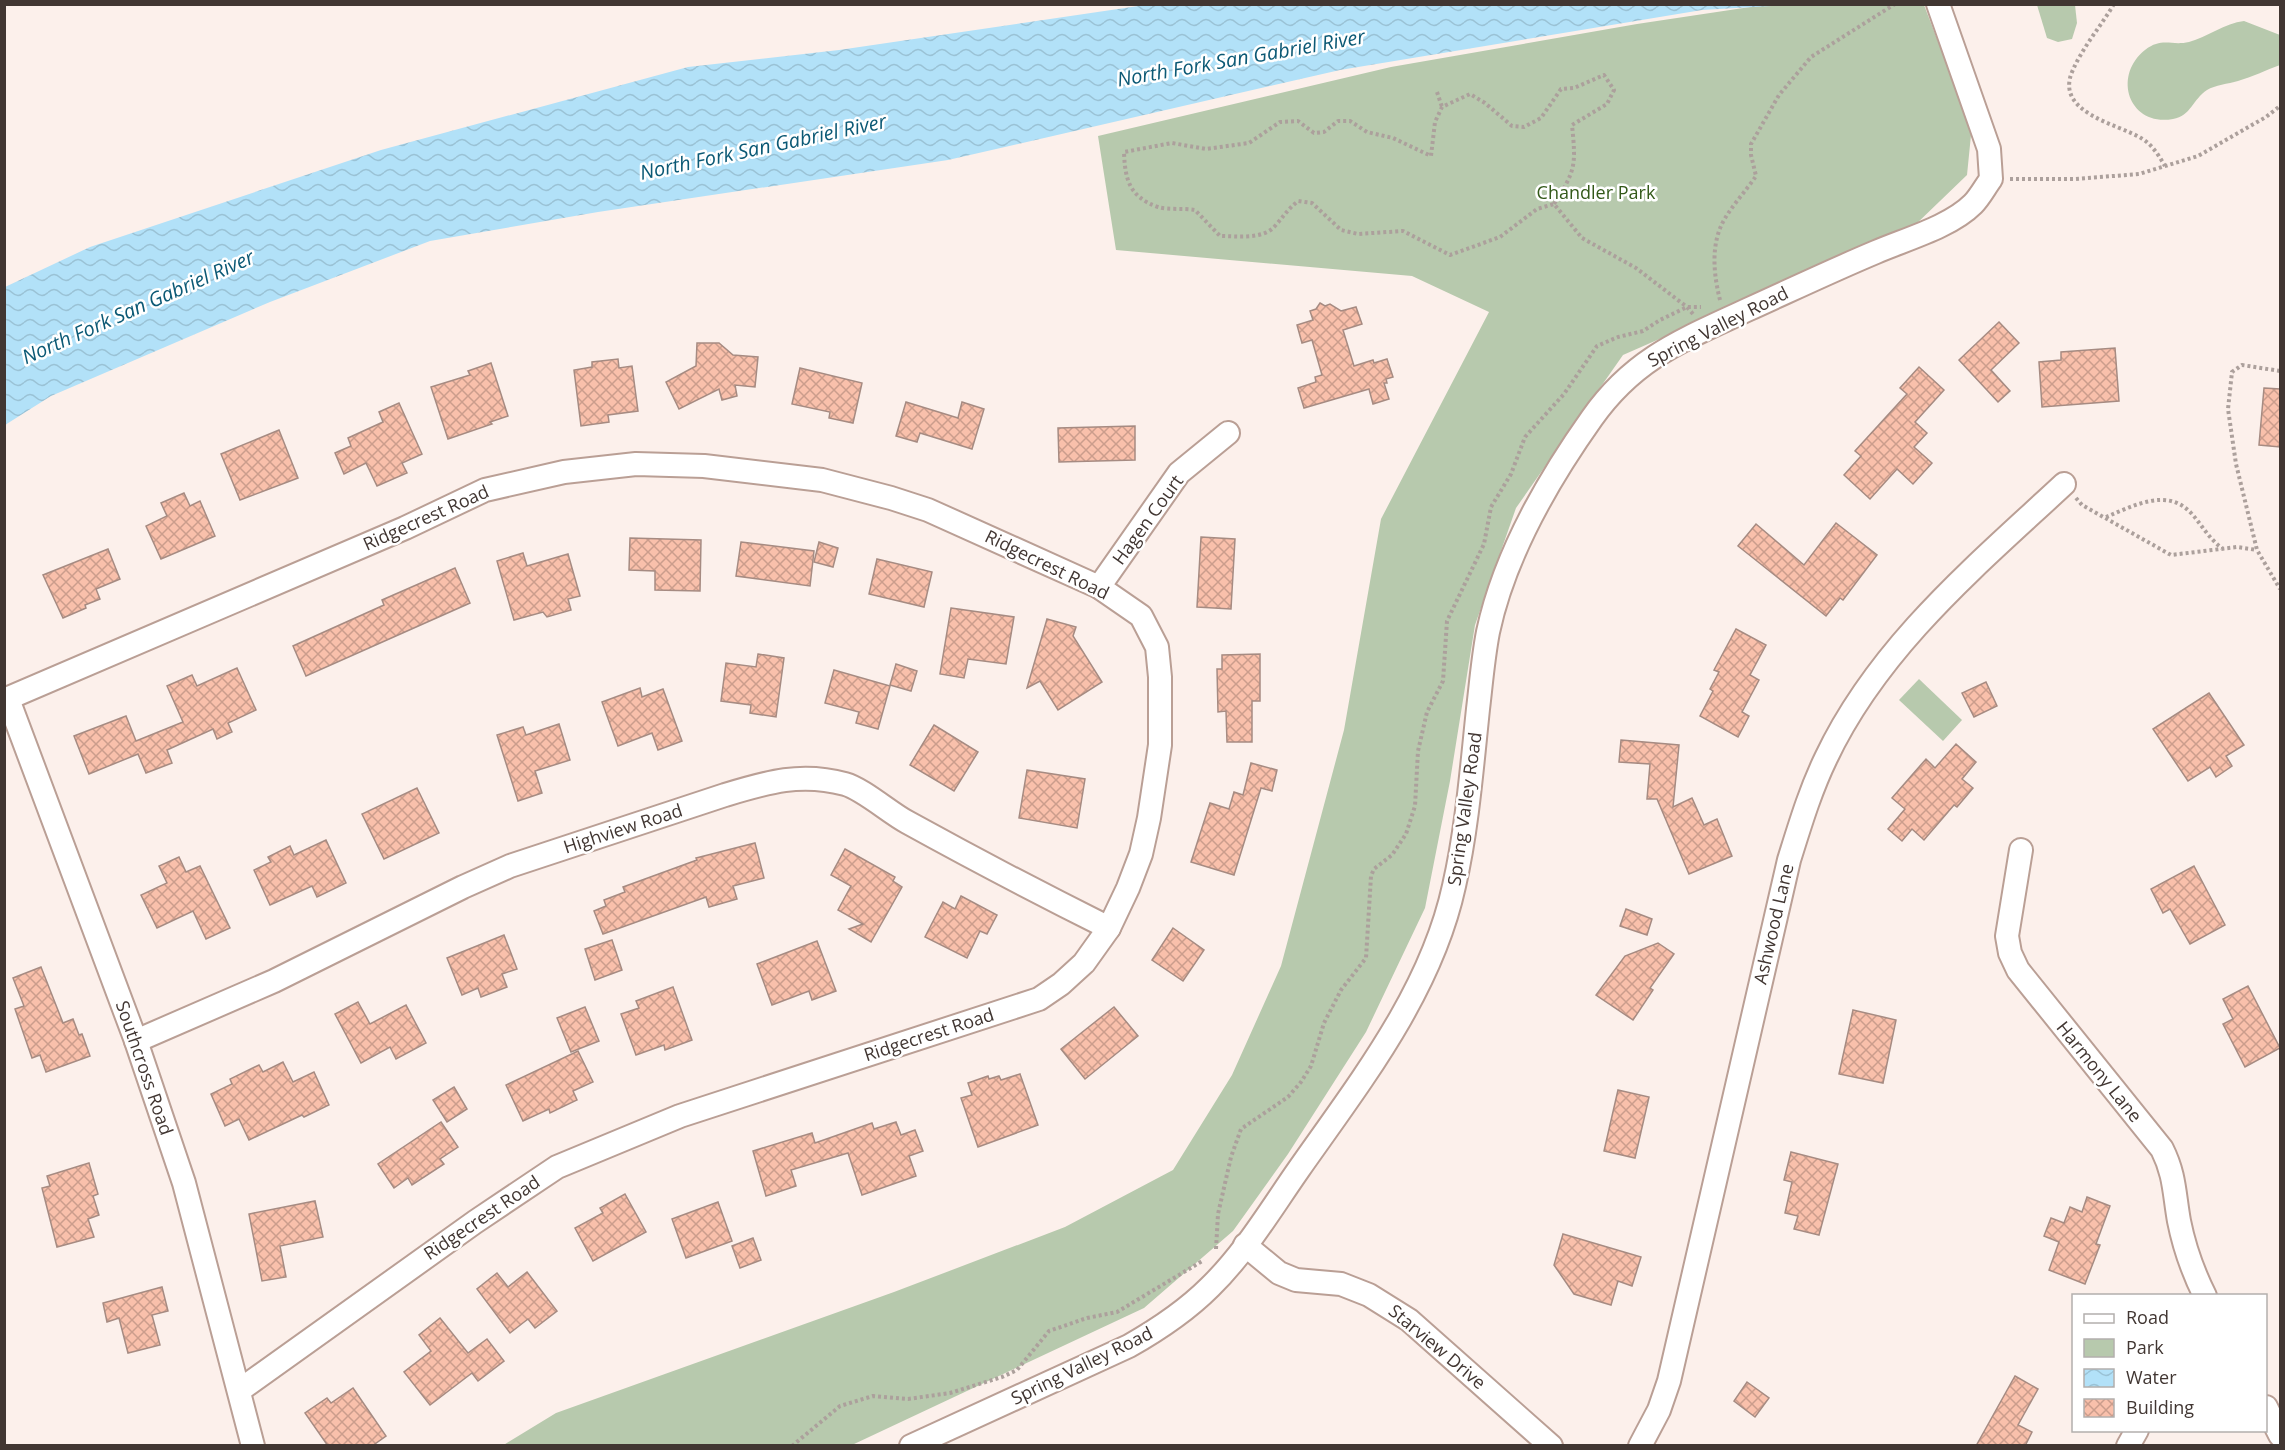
<svg xmlns="http://www.w3.org/2000/svg" width="2285" height="1450" viewBox="0 0 2285 1450" font-family="'Open Sans',sans-serif">
<defs>
<pattern id="water-waves" width="16" height="10" patternUnits="userSpaceOnUse" patternTransform="scale(1.5)"><rect width="16" height="10" fill="#b2e1f8"/><path d="M0 5q4-4 8 0t8 0" fill="none" stroke="#9ac2d5"/></pattern>
<pattern id="building-cross-hatch" width="8" height="8" patternUnits="userSpaceOnUse" patternTransform="scale(1.5)"><rect width="8" height="8" fill="#f9c0ab"/><path d="M0 0l8 8M0 8l8-8" fill="none" stroke="#cb9d8c"/></pattern>
</defs>
<rect width="100%" height="100%" fill="#fcf0eb"/>
<g fill="#b7c9ad">
<path d="M1770,4L1924,5L1952,78L1971,135L1967,175L1912,228L1623,355L1516,508L1475,625L1450,781L1425,908L1366,1032L1288,1154L1233,1231L1144,1308L852,1445L502,1446L556,1413L894,1292L1065,1227L1173,1170L1232,1075L1281,966L1344,730L1381,519L1489,312L1412,276L1116,250L1098,136L1391,67L1637,24Z"/>
<path d="M2037,5H2075L2077,23L2072,39L2058,42L2047,38Z"/>
<path d="M2244,21L2280,35V65C2266,70 2252,77 2238,81C2228,84 2215,85 2207,90C2193,99 2191,116 2173,119C2129,127 2112,76 2145,50C2162,37 2171,46 2189,42C2207,37 2225,23 2244,21Z"/>
<path d="M1919,679L1962,720L1943,741L1899,700Z"/>
</g>
<path fill="url(#water-waves)" d="M1152,4L1789,5L1702,10L1340,70L948,160L598,212L430,241L270,302L51,396L5,425V287L90,247L381,150L688,67L839,50Z"/>
<g fill="url(#building-cross-hatch)" stroke="#a68b82" stroke-width="1.5">
<path d="M1320,303L1325,306L1330,304L1341,311L1356,307L1362,324L1343,330L1354,366L1373,360L1374,363L1387,359L1393,377L1386,379L1387,383H1384L1389,399L1373,404L1369,389L1304,408L1298,388L1316,382L1315,377L1322,375L1312,340L1302,343L1297,325L1313,320L1310,311L1316,309Z"/>
<path d="M1999,322L2019,343L1991,370L2010,391L1998,402L1959,360Z"/>
<path d="M697,343H719L733,355L758,357L755,387L735,385L737,396L722,400L719,389L679,409L666,382L696,366Z"/>
<path d="M2115,348L2119,401L2042,407L2039,362L2061,360V352Z"/>
<path d="M618,359L619,368L632,366L638,411L608,415L609,422L581,426L574,370L592,367V362Z"/>
<path d="M491,363L508,416L490,422L492,424L448,439L431,387L470,375L468,371Z"/>
<path d="M1919,367L1944,390L1915,422L1927,433L1914,447L1932,463L1913,484L1897,469L1870,499L1844,475L1861,456L1855,451L1907,394L1900,388Z"/>
<path d="M800,368L862,383L853,423L829,418L830,412L792,404Z"/>
<path d="M2264,388L2280,389V447L2259,445Z"/>
<path d="M906,402L958,418L962,402L984,409L972,449L920,433L917,442L896,436Z"/>
<path d="M399,403L422,454L402,463L407,473L377,486L366,463L344,474L335,453L351,446L348,438L383,422L379,412Z"/>
<path d="M1135,426V460L1059,462L1058,428Z"/>
<path d="M279,430L298,478L240,500L221,454Z"/>
<path d="M184,493L190,506L200,501L215,536L161,559L146,526L167,516L161,503Z"/>
<path d="M1836,523L1877,555L1843,600L1840,598L1826,616L1738,546L1756,524L1804,565Z"/>
<path d="M1201,537L1235,539L1231,609L1197,607Z"/>
<path d="M630,538L701,540L700,591L655,590V571L629,570Z"/>
<path d="M741,542L814,551L810,586L736,576Z"/>
<path d="M819,542L838,548L833,567L814,562Z"/>
<path d="M108,549L120,579L96,589L100,599L85,605L86,608L63,618L43,575Z"/>
<path d="M523,553L527,566L568,554L580,596L568,599L571,610L547,617L543,612L514,620L497,561Z"/>
<path d="M877,559L932,572L924,607L869,594Z"/>
<path d="M455,568L470,603L306,676L293,646L384,605L382,600Z"/>
<path d="M951,608L1014,617L1006,664L968,659L964,678L940,674Z"/>
<path d="M1047,619L1076,627L1073,636L1102,682L1058,710L1040,681L1027,688Z"/>
<path d="M1736,629L1766,645L1750,675L1759,680L1742,712L1749,716L1738,737L1700,716L1713,691L1710,689L1719,672L1714,670Z"/>
<path d="M758,654L784,658L776,717L750,713L751,705L721,701L726,663L756,667Z"/>
<path d="M1260,654V701H1252V742H1227L1226,711L1218,712L1217,669H1222V655Z"/>
<path d="M896,664L917,671L911,691L890,685Z"/>
<path d="M237,668L256,710L228,723L232,732L217,739L213,729L167,750L172,763L146,773L138,754L89,774L74,736L126,716L136,741L183,722L167,686L192,675L197,686Z"/>
<path d="M834,670L890,686L878,729L856,723L859,712L825,703Z"/>
<path d="M1986,682L1997,706L1974,717L1962,693Z"/>
<path d="M640,688L642,697L663,689L682,741L658,750L652,733L618,746L602,702Z"/>
<path d="M2209,693L2244,745L2226,756L2232,766L2216,777L2210,767L2188,781L2153,729Z"/>
<path d="M559,724L570,760L535,771L542,793L518,801L497,735L523,727L526,735Z"/>
<path d="M934,725L978,752L954,791L910,765Z"/>
<path d="M1621,740L1679,745L1673,807L1692,798L1704,825L1717,819L1732,856L1689,874L1657,799H1647L1650,764L1619,762Z"/>
<path d="M1956,744L1976,762L1962,779L1973,788L1957,807L1954,805L1924,840L1912,829L1902,841L1888,829L1905,809L1892,798L1926,759L1935,768Z"/>
<path d="M1251,763L1277,770L1272,791L1261,788L1234,875L1191,862L1210,803L1229,809L1234,792L1243,795Z"/>
<path d="M1027,770L1085,779L1077,828L1019,818Z"/>
<path d="M417,788L439,833L384,859L362,814Z"/>
<path d="M326,840L346,883L317,897L312,886L270,905L254,870L271,862L268,857L290,846L294,855Z"/>
<path d="M755,843L764,878L733,886L737,899L709,907L706,897L603,934L594,911L606,906L604,900L625,892L623,887L697,860L696,858Z"/>
<path d="M845,849L895,877L893,881L902,887L871,942L849,929L863,924L838,910L851,886L831,875Z"/>
<path d="M179,857L186,872L200,866L230,928L206,939L193,911L157,928L141,895L167,883L159,866Z"/>
<path d="M2194,866L2225,925L2190,944L2170,909L2163,913L2151,889Z"/>
<path d="M961,896L997,915L987,934L980,931L967,958L925,937L943,902L955,909Z"/>
<path d="M1626,909L1652,919L1647,935L1620,926Z"/>
<path d="M1173,928L1204,950L1183,981L1152,960Z"/>
<path d="M504,935L517,969L502,974L507,987L481,997L478,988L462,995L447,958Z"/>
<path d="M612,940L622,970L595,980L585,949Z"/>
<path d="M817,941L836,991L812,1000L809,991L772,1005L757,964Z"/>
<path d="M1658,943L1674,954L1650,988L1653,990L1633,1020L1596,995L1625,956Z"/>
<path d="M41,967L63,1023L73,1019L79,1035L82,1034L90,1056L46,1072L40,1055L32,1058L15,1009L24,1006L13,978Z"/>
<path d="M2248,986L2280,1048L2245,1067L2223,1024L2233,1019L2223,999Z"/>
<path d="M673,987L692,1040L665,1050L664,1045L636,1055L621,1014L639,1008L636,1001Z"/>
<path d="M358,1002L370,1024L406,1005L426,1043L396,1059L390,1047L361,1063L335,1014Z"/>
<path d="M585,1007L599,1041L571,1052L557,1018Z"/>
<path d="M1114,1007L1138,1036L1085,1079L1061,1049Z"/>
<path d="M1853,1010L1896,1020L1883,1083L1839,1074Z"/>
<path d="M578,1051L593,1082L573,1091L577,1100L550,1113L549,1109L523,1121L506,1085Z"/>
<path d="M283,1062L293,1082L314,1072L329,1105L304,1117L302,1115L249,1140L239,1119L225,1126L211,1094L232,1084L230,1079L259,1065L263,1072Z"/>
<path d="M1020,1074L1038,1125L978,1147L961,1098L972,1095L968,1083L988,1076L989,1079L999,1076L1001,1080Z"/>
<path d="M454,1087L467,1109L447,1122L433,1100Z"/>
<path d="M1618,1090L1649,1097L1635,1158L1604,1151Z"/>
<path d="M441,1122L458,1147L440,1159L444,1164L412,1185L408,1178L394,1188L378,1164Z"/>
<path d="M896,1122L901,1135L915,1130L923,1151L909,1156L916,1176L862,1195L848,1153L791,1170L796,1186L766,1196L753,1151L812,1133L815,1143L872,1123L874,1129Z"/>
<path d="M1791,1152L1838,1164L1819,1235L1794,1229L1798,1216L1785,1213L1792,1182L1784,1180Z"/>
<path d="M89,1163L98,1194L93,1196L99,1215L88,1219L94,1237L57,1247L42,1188L50,1186L47,1176Z"/>
<path d="M625,1194L646,1232L593,1261L575,1228L603,1213L600,1208Z"/>
<path d="M2087,1197L2110,1206L2096,1244L2100,1245L2085,1284L2049,1270L2059,1242L2044,1236L2051,1218L2064,1223L2070,1207L2082,1212Z"/>
<path d="M315,1201L323,1237L280,1246L286,1277L262,1281L249,1214Z"/>
<path d="M718,1202L732,1241L686,1258L672,1219Z"/>
<path d="M1563,1234L1641,1257L1632,1286L1618,1281L1611,1305L1574,1294L1554,1265Z"/>
<path d="M753,1238L761,1260L740,1268L732,1246Z"/>
<path d="M527,1272L557,1311L535,1328L528,1319L510,1333L477,1289L497,1273L508,1287Z"/>
<path d="M162,1287L168,1311L152,1315L160,1345L128,1353L119,1318L107,1322L103,1303Z"/>
<path d="M440,1318L468,1353L487,1339L504,1361L478,1381L472,1373L430,1405L404,1372L431,1351L419,1335Z"/>
<path d="M2015,1376L2038,1389L2018,1425L2032,1432L2025,1446H1976Z"/>
<path d="M1747,1382L1769,1398L1755,1417L1734,1401Z"/>
<path d="M353,1388L386,1436L372,1446H328L305,1413L327,1398L331,1403Z"/>
</g>
<g fill="none" stroke-linecap="round" stroke-linejoin="round">
<defs>
<g id="street">
<path d="M1099,587L1179,473L1228,433"/>
<path d="M8,699L136,1041L184,1183L253,1446"/>
<path d="M4,700L405,528L485,490L564,472L636,464L704,466L822,480L891,498L928,510L1099,587L1141,616L1157,647L1160,677V745L1149,818L1141,854L1128,888L1109,928L1084,963L1061,984L1039,999L680,1116L557,1167L475,1222L240,1390"/>
<path d="M2021,850L2007,936L2010,953L2018,970L2162,1149C2175,1175 2174,1193 2179,1221C2184,1246 2193,1272 2205,1296"/>
<path d="M136,1041L274,981L463,887L510,866L725,795C768,782 801,772 845,784C863,789 890,813 907,822C974,859 1041,894 1109,928"/>
<path d="M1245,1245L1279,1273L1296,1280L1341,1284L1369,1295L1409,1320L1551,1446"/>
<path d="M2266,1407L2280,1435"/>
<path d="M911,1446L1129,1346C1159,1329 1186,1311 1210,1287C1245,1253 1271,1209 1299,1169C1360,1082 1431,992 1454,886C1467,830 1472,766 1478,709C1481,684 1483,658 1488,632C1504,557 1548,480 1592,418C1635,357 1685,339 1749,309C1791,290 1833,270 1876,252C1906,239 1950,227 1973,204C1980,197 1985,187 1991,179L1989,149L1938,4"/>
<path d="M1640,1446L1659,1410L1669,1381L1789,860C1800,825 1810,791 1826,758C1879,646 1976,566 2064,484"/>
<path d="M2128,1446L2137,1430"/>
</g>
</defs>
<use href="#street" stroke="#ba9f95" stroke-width="26"/>
<g stroke="#aca09c" stroke-width="4" stroke-dasharray="3 3" stroke-linecap="butt">
<path d="M2114,4C2101,26 2082,48 2072,72C2055,113 2118,124 2141,138C2152,144 2159,156 2165,166"/>
<path d="M1437,92L1442,107"/>
<path d="M2010,179H2075L2139,174L2198,156L2266,117L2280,106"/>
<path d="M1554,204C1576,170 1576,165 1572,125L1607,104L1614,90L1604,75L1574,88L1561,89L1541,118L1524,127L1512,126L1485,103L1470,94L1442,107L1435,122L1431,156L1393,138L1367,132L1350,121H1338L1324,132L1314,133L1298,121L1280,122L1249,143L1206,149L1172,143L1124,152C1125,179 1129,197 1158,207C1167,210 1184,208 1195,210L1220,236C1236,236 1263,240 1275,226C1283,217 1288,209 1298,201L1312,203L1341,230L1358,234L1403,231L1450,255L1500,237L1537,209L1554,204L1582,238L1636,268L1687,307L1693,314"/>
<path d="M1720,300C1714,276 1711,249 1721,226C1728,210 1746,191 1756,176L1751,155V144L1779,95L1811,57L1895,4"/>
<path d="M2280,371L2242,365L2232,372L2228,409L2236,464L2257,550L2280,589"/>
<path d="M2076,498L2082,505L2171,555L2237,547L2257,550"/>
<path d="M2106,517C2133,506 2167,487 2191,513C2202,525 2209,539 2222,548"/>
<path d="M1216,1249L1218,1214L1231,1157L1241,1129L1288,1097L1301,1082L1311,1066L1324,1023L1341,990L1366,958L1371,876L1374,869L1392,855L1406,834L1415,806L1418,751L1427,712L1443,681L1447,621L1484,544L1491,507L1511,474L1525,437L1564,394L1597,346L1618,337L1643,331L1660,320L1687,307H1701"/>
<path d="M792,1446L840,1406L873,1396L908,1399L950,1393L1002,1377L1017,1370L1049,1331L1087,1318L1117,1312L1204,1260"/>
</g>
<use href="#street" stroke="#fff" stroke-width="22"/>
</g>
<g text-anchor="middle" stroke-width="5" stroke-linejoin="round" paint-order="stroke">
<g font-size="18" fill="#335919" stroke="#fff">
<text x="1596" y="199">Chandler Park</text>
</g>
<g font-size="18" fill="#413632" stroke="#fff">
<text transform="translate(1718 327) rotate(-27)" y="6">Spring Valley Road</text>
<text transform="translate(426 518) rotate(-24)" y="6">Ridgecrest Road</text>
<text transform="translate(1148 520) rotate(-54)" y="6">Hagen Court</text>
<text transform="translate(1047 565) rotate(26)" y="6">Ridgecrest Road</text>
<text transform="translate(1465 809) rotate(-82)" y="6">Spring Valley Road</text>
<text transform="translate(623 829) rotate(-18)" y="6">Highview Road</text>
<text transform="translate(1774 924) rotate(-77)" y="6">Ashwood Lane</text>
<text transform="translate(929 1035) rotate(-18)" y="6">Ridgecrest Road</text>
<text transform="translate(144 1068) rotate(71)" y="6">Southcross Road</text>
<text transform="translate(2099 1072) rotate(51)" y="6">Harmony Lane</text>
<text transform="translate(482 1218) rotate(-34)" y="6">Ridgecrest Road</text>
<text transform="translate(1437 1347) rotate(40)" y="6">Starview Drive</text>
<text transform="translate(1082 1366) rotate(-26)" y="6">Spring Valley Road</text>
</g>
<g font-size="20" font-style="italic" fill="#0b5975" stroke="#fff">
<text transform="translate(1241 58) rotate(-10)" y="7">North Fork San Gabriel River</text>
<text transform="translate(763 147) rotate(-12)" y="7">North Fork San Gabriel River</text>
<text transform="translate(138 307) rotate(-24)" y="7">North Fork San Gabriel River</text>
</g>
</g>
<rect width="2285" height="1450" fill="none" stroke="#413632" stroke-width="12"/>
<rect x="2072" y="1294" width="195" height="138" fill="#ffffff" stroke="#b3afad" stroke-width="1.5"/>
<rect x="2084" y="1314" width="30" height="9" fill="#ffffff" stroke="#b3afad" stroke-width="1.5"/>
<text x="2126" y="1324" font-size="18" fill="#413632">Road</text>
<rect x="2084" y="1339" width="30" height="18" fill="#b7c9ad" stroke="#b3afad" stroke-width="1.5"/>
<text x="2126" y="1354" font-size="18" fill="#413632">Park</text>
<rect x="2084" y="1369" width="30" height="18" fill="url(#water-waves)" stroke="#b3afad" stroke-width="1.5"/>
<text x="2126" y="1384" font-size="18" fill="#413632">Water</text>
<rect x="2084" y="1399" width="30" height="18" fill="url(#building-cross-hatch)" stroke="#b3afad" stroke-width="1.5"/>
<text x="2126" y="1414" font-size="18" fill="#413632">Building</text>
</svg>
